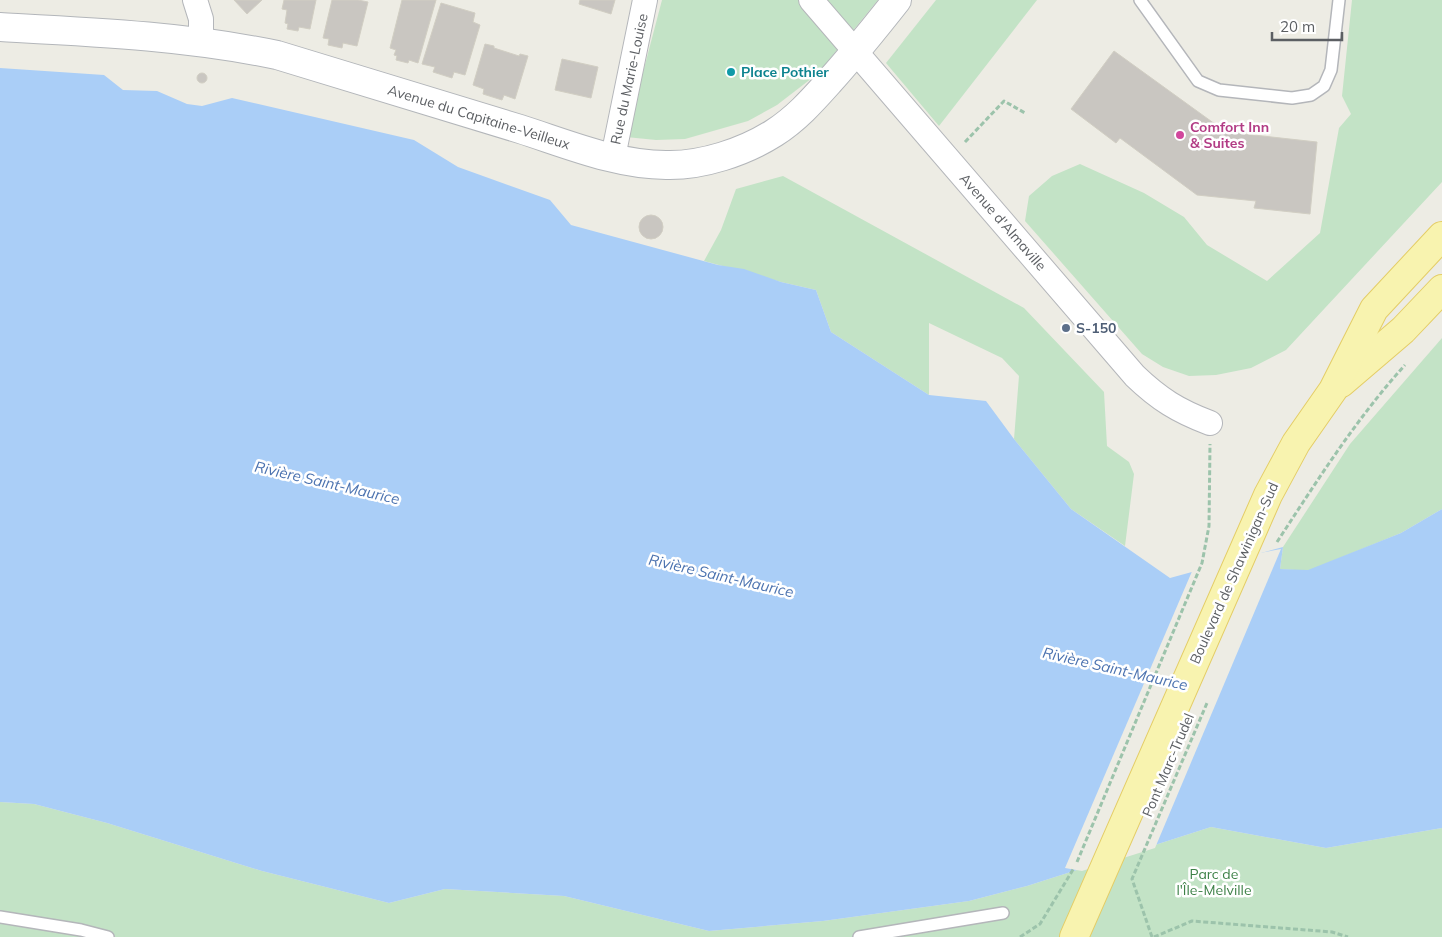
<svg xmlns="http://www.w3.org/2000/svg" width="1442" height="937" viewBox="0 0 1442 937" font-family="Mulish,sans-serif">
<rect width="100%" height="100%" fill="#edece4"/>
<g fill="#c3e3c6">
<path d="M662,0H878L824,66L812,78L777,105L748,121L685,139L656,140L626,137Z"/>
<path d="M936,0H1037L939,126L886,63Z"/>
<path d="M1352,0H1442V182L1286,350L1251,368L1216,375L1189,376L1163,367L1142,354L1025,221L1029,196L1052,176L1080,164L1144,193L1184,217L1207,245L1267,281L1320,233L1339,128L1351,114L1342,96Z"/>
<path d="M783,176L1024,308L1104,392L1107,446L1129,462L1134,474L1125,546L1071,509L1014,439L1019,376L1002,358L929,323V395L831,332L816,290L781,282L704,261L721,230L736,189Z"/>
<path d="M1442,338V509L1401,533L1308,571L1280,569L1283,547L1350,444Z"/>
<path d="M0,802L34,804L107,823L262,871L389,903L445,889L564,896L709,931L823,921L969,901L1027,886L1211,827L1326,848L1442,828V937H0Z"/>
</g>
<path fill="#aacef7" d="M0,68L104,75L123,90L157,91L187,104L202,106L232,98L414,140L458,167L550,200L571,225L718,265L744,269L781,282L816,290L831,332L929,395L986,401L1014,439L1071,509L1170,578L1283,547L1280,569L1308,570L1401,533L1442,509V828L1326,848L1211,827L1027,886L969,901L823,921L709,931L564,896L445,889L389,903L262,871L107,823L34,804L0,802Z"/>
<path fill="#edece4" d="M1281,549L1155,848L1082,871L1065,868L1193,569L1238,557Z"/>
<g fill="#c9c6c1" stroke="#d1cec3">
<path d="M234,0H262L247,14Z"/>
<path d="M284,0H316L310,29L299,27L298,31L287,29L288,24L285,23L287,10L282,9Z"/>
<path d="M332,0H358L368,2L357,46L343,43L342,48L328,45L329,39L323,38Z"/>
<path d="M402,0H436L418,63L409,60L408,63L396,60L397,56L394,55L396,50L390,48Z"/>
<path d="M580,0H615L611,14L579,4Z"/>
<path d="M441,3L475,13L473,22L480,25L465,75L454,72L452,78L433,72L435,67L422,64Z"/>
<path d="M485,44L494,46V48L519,56L520,54L528,56L515,99L504,95L502,100L483,94L484,89L473,85Z"/>
<path d="M1114,51L1226,132L1317,142L1310,214L1254,208L1256,201L1197,195L1120,138L1116,143L1071,109Z"/>
<path d="M562,59L598,67L591,98L555,90Z"/>
<circle cx="202" cy="78" r="5"/>
<circle cx="651" cy="227" r="12"/>
</g>
<g fill="none" stroke-linecap="round" stroke-linejoin="round">
<defs>
<g id="lane">
<path d="M1140,0L1198,81L1219,90L1292,98L1311,95L1324,86L1331,70L1339,0"/>
<path d="M0,917L81,930L108,937"/>
<path d="M859,937L1003,913"/>
</g>
<g id="street">
<path d="M195,0L201,19V43"/>
<path d="M811,0L1135,376C1159,399 1178,411 1210,423"/>
<path d="M613,157L645,0"/>
</g>
<path id="secondary" d="M0,27C93,32 186,36 277,55C358,79 439,104 520,129C567,144 617,165 666,165C702,166 744,152 774,133C796,119 812,101 829,82C853,55 875,28 897,0"/>
<g id="primary">
<path d="M1341,383L1403,330L1442,289"/>
<path d="M1074,937L1268,495L1296,443L1333,390L1374,309L1442,236"/>
</g>
</defs>
<use href="#lane" stroke="#b4b6ba" stroke-width="14"/>
<use href="#street" stroke="#b4b6ba" stroke-width="26"/>
<use href="#secondary" stroke="#b3b6ba" stroke-width="30"/>
<use href="#primary" stroke="#e4cd66" stroke-width="30"/>
<g stroke="#9cc3ab" stroke-width="3" stroke-dasharray="5 2.5" stroke-linecap="butt">
<path d="M965,142L1004,101L1025,113"/>
<path d="M1277,542C1317,481 1356,419 1405,365"/>
<path d="M1077,862L1202,563L1209,526L1210,444"/>
<path d="M1020,937L1040,924L1074,868"/>
<path d="M1152,937L1132,879L1207,703"/>
<path d="M1154,937L1192,921L1332,932L1348,937"/>
</g>
<use href="#lane" stroke="#fff" stroke-width="11"/>
<use href="#street" stroke="#fff" stroke-width="24"/>
<use href="#secondary" stroke="#fff" stroke-width="28"/>
<use href="#primary" stroke="#f8f3af" stroke-width="28"/>
</g>
<circle fill="#0f9aa8" stroke="#fff" stroke-width="2" cx="731" cy="72" r="5"/>
<circle fill="#d1479c" stroke="#fff" stroke-width="2" cx="1180" cy="135" r="5"/>
<circle fill="#5c6f8a" stroke="#fff" stroke-width="2" cx="1066" cy="328" r="5"/>
<g text-anchor="middle" stroke-width="5" stroke-linejoin="round" paint-order="stroke">
<g font-size="14" font-weight="bold" fill="#0d838f" stroke="#fff" text-anchor="start">
<text x="741" y="77">Place Pothier</text>
</g>
<g font-size="14" fill="#5c5f63" stroke="#fff">
<text transform="translate(629 79) rotate(-78)" y="5">Rue du Marie-Louise</text>
<text transform="translate(479 117) rotate(17)" y="5">Avenue du Capitaine-Veilleux</text>
<text transform="translate(1003 222) rotate(49)" y="5">Avenue d'Almaville</text>
<text transform="translate(1234 573) rotate(-66)" y="5">Boulevard de Shawinigan-Sud</text>
<text transform="translate(1168 765) rotate(-67)" y="5">Pont Marc-Trudel</text>
</g>
<g font-size="14" font-weight="bold" fill="#b23c85" stroke="#fff" text-anchor="start">
<text x="1190" y="132">Comfort Inn<tspan x="1190" dy="16">&amp; Suites</tspan></text>
</g>
<g font-size="14" font-weight="bold" fill="#4e5e75" stroke="#fff" text-anchor="start">
<text x="1076" y="333">S-150</text>
</g>
<g font-size="14" fill="#3d8147" stroke="#fff">
<text x="1214" y="879">Parc de<tspan x="1214" dy="16">l'Île-Melville</tspan></text>
</g>
<g font-size="15" font-style="italic" fill="#4c73b0" stroke="#fff">
<text transform="translate(327 483) rotate(13)" y="5">Rivière Saint-Maurice</text>
<text transform="translate(721 576) rotate(13)" y="5">Rivière Saint-Maurice</text>
<text transform="translate(1115 669) rotate(13)" y="5">Rivière Saint-Maurice</text>
</g>
</g>
<path d="M1272 32v8h70v-8" fill="none" stroke="#5c5f63" stroke-width="2.5"/>
<text x="1280" y="32" font-size="15" fill="#5c5f63" stroke="#ffffff" stroke-width="4" paint-order="stroke">20 m</text>
</svg>
